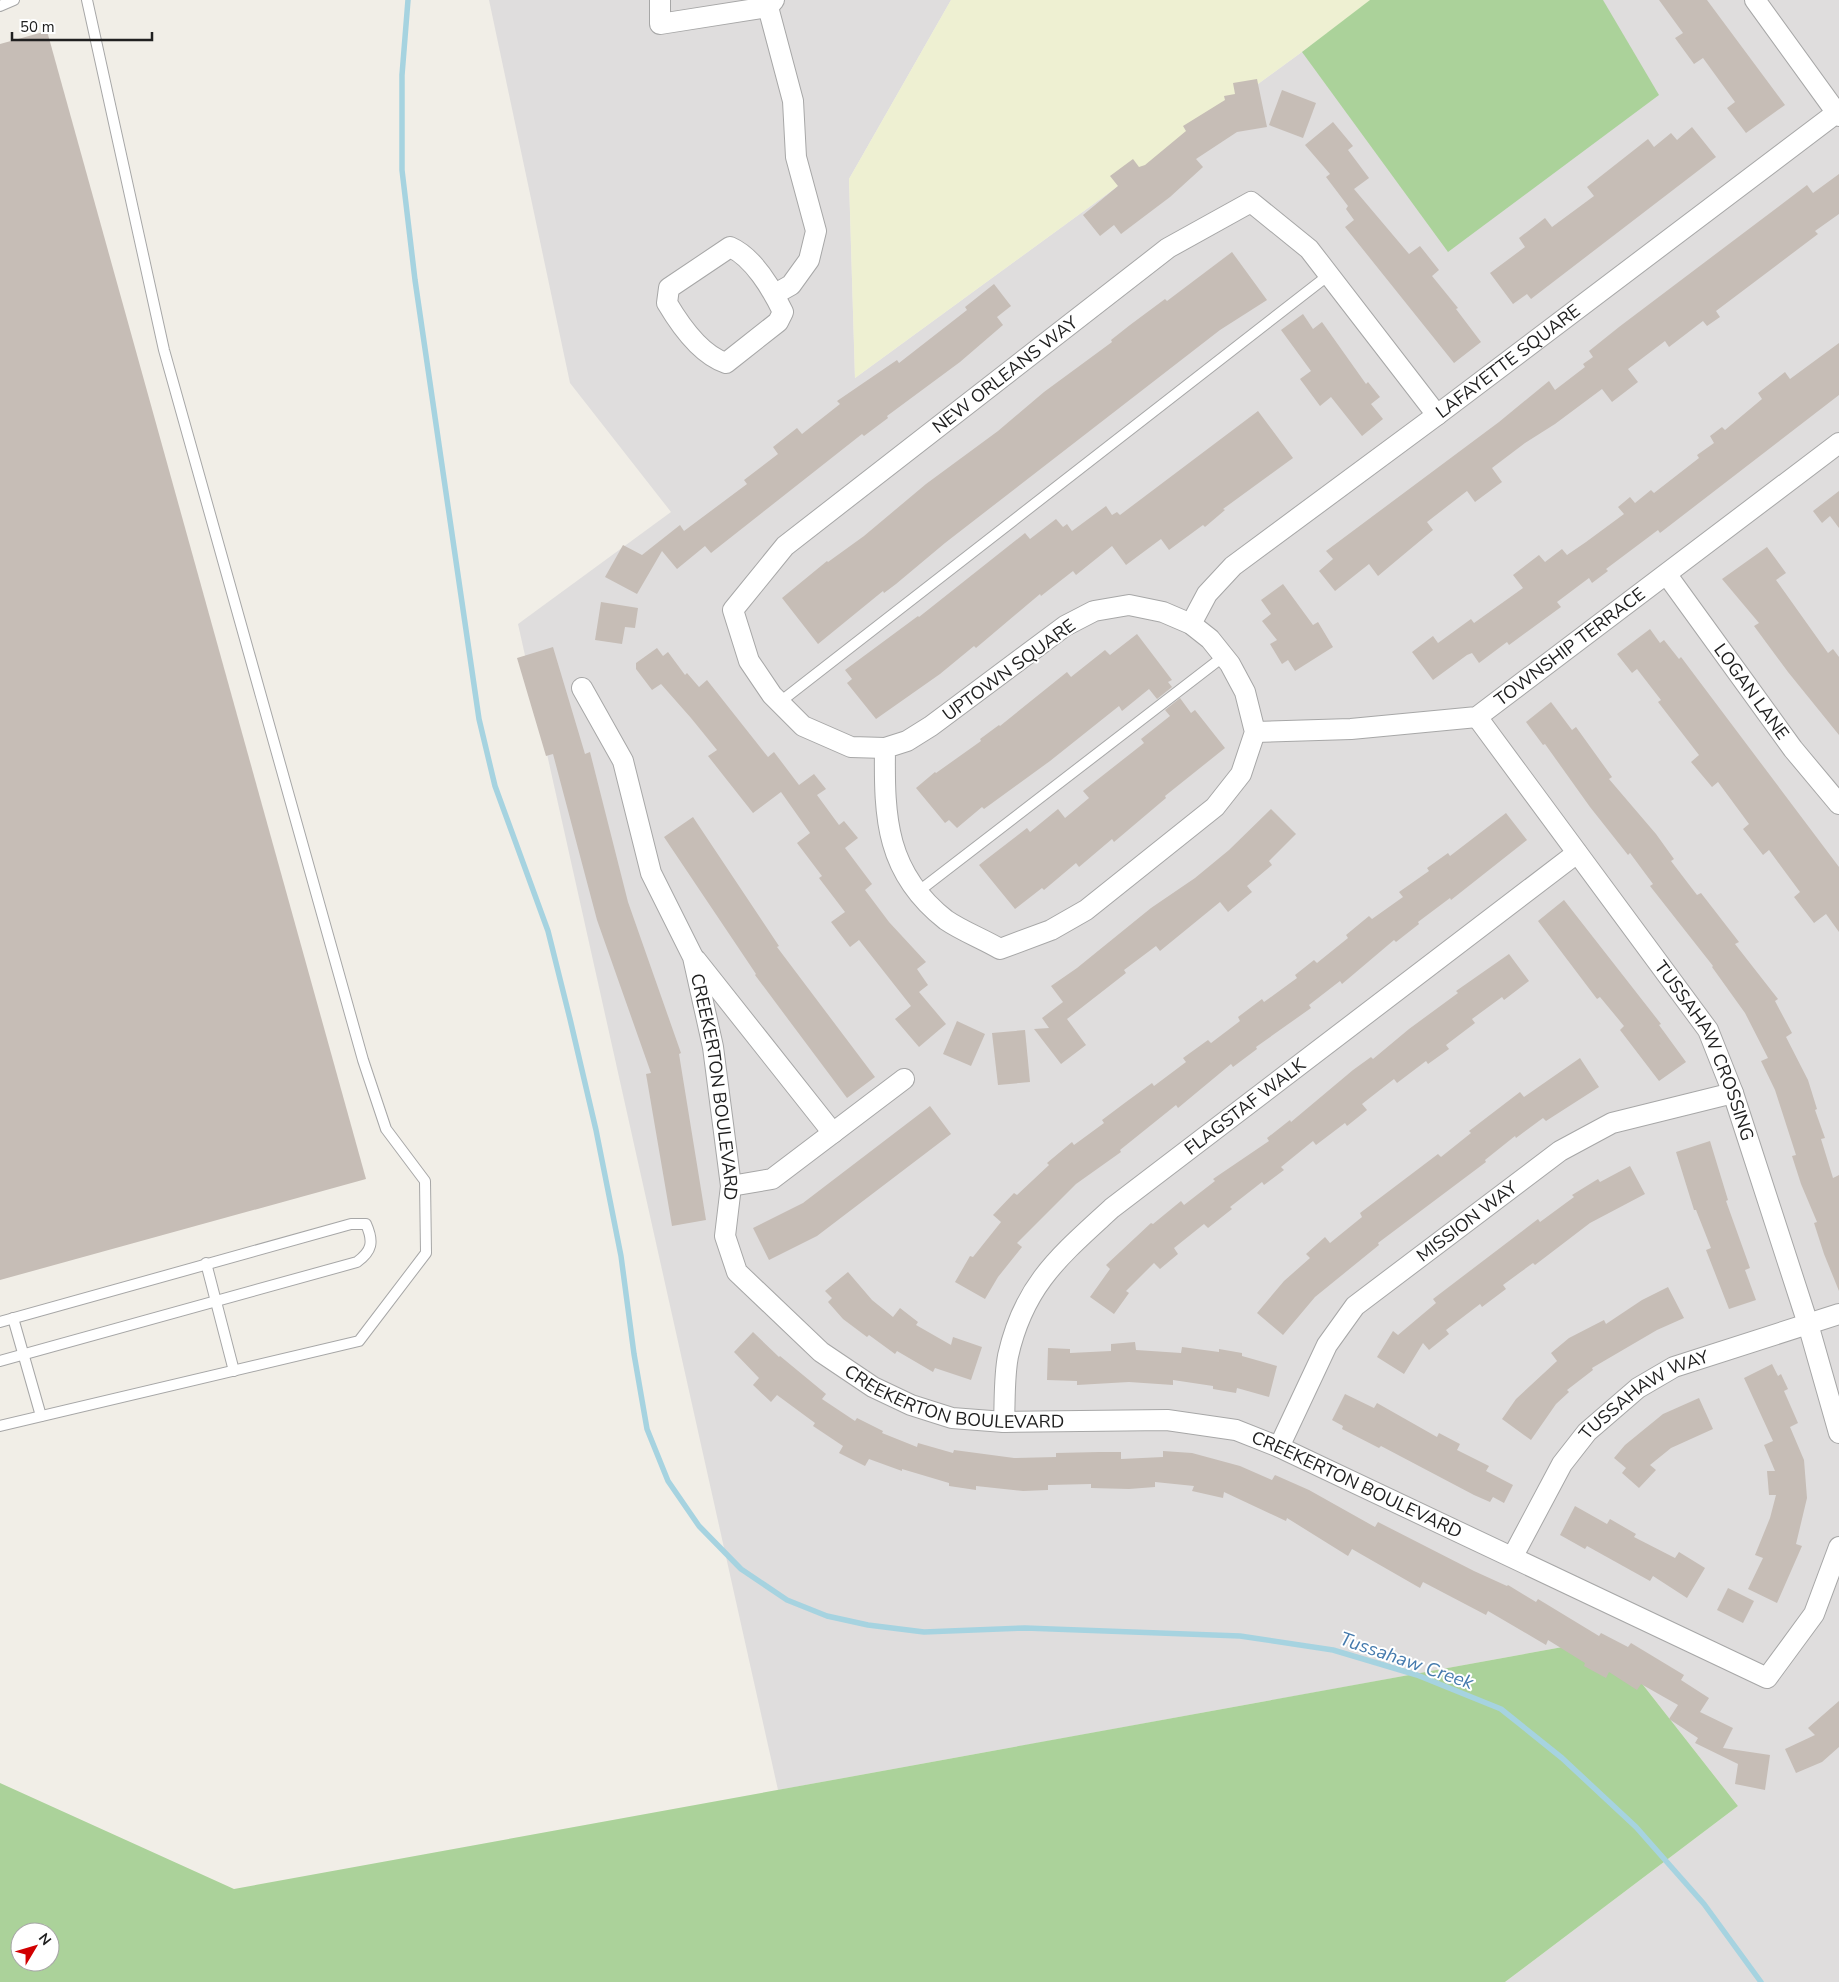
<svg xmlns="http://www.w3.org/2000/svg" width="1839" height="1982" viewBox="0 0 1839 1982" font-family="'Nunito Sans',sans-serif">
<rect width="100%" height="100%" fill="#f1eee7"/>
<path fill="#dfdddd" d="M489,0H951L849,179L855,378L1373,0H1839V1982H1505L1738,1806L1607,1639L778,1790L518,624L671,512L570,383Z"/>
<path fill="#eef0d2" d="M951,0H1373L855,378L849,179Z"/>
<g fill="#abd29a" fill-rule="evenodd">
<path d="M1370,0H1603L1659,95L1448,252L1302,52Z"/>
<path d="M1607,1639L1738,1806L1505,1982H0V1783L234,1889ZM20,1932H50V1962H20Z"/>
</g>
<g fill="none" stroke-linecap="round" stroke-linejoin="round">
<path stroke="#a6d3e0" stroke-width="5.5" d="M408,0L402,75V170L415,280L479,719L495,786L548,931L570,1019L596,1130L621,1256L634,1354L647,1429L668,1481L699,1526L741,1569L787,1600L827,1616L868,1625L924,1632L1025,1628L1240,1636L1333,1650L1417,1675L1501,1709L1562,1758L1636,1827L1704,1904L1761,1982"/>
</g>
<g fill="#c6bdb6">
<path d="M1659,0H1707L1785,105L1746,133L1727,108L1735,102L1703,58L1694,64L1675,38L1683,33Z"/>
<path d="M47,31L366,1179L0,1280V44Z"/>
<path d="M1257,79L1267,127L1237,132L1196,159L1203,167L1170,197L1121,234L1114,225L1100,236L1083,215L1118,186L1110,176L1133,159L1139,167L1145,165L1186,131L1183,126L1225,100L1224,96L1235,94L1233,83Z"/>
<path d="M1282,90L1316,103L1303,138L1269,125Z"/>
<path d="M1333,122L1353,146L1348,150L1369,178L1354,189L1409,254L1420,246L1439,270L1432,276L1458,308L1456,309L1481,342L1454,363L1345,227L1354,220L1346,209L1348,206L1326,177L1330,174L1305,145Z"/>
<path d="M1692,127L1716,157L1531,299L1527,294L1513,304L1490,273L1525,247L1519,238L1545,218L1552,227L1594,196L1587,187L1648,139L1654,147L1671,133L1677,140Z"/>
<path d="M1839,174V214L1815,231L1818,234L1716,311L1720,317L1707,326L1703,321L1669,347L1665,341L1628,369L1638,382L1612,402L1602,389L1555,424L1525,443L1492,468L1502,482L1475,502L1467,491L1427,522L1433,530L1378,576L1369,564L1335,591L1319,571L1333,559L1326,551L1499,422L1549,381L1555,390L1585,367L1583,364L1593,357L1589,351L1619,327L1807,185L1813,193Z"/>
<path d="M1232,252L1267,300L1220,330L945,543L896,584L884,593L883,591L818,644L782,598L827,561L828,562L864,536L926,484L998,431L1044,392L1112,342L1111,340L1130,325L1165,299L1167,301Z"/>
<path d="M994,284L1011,306L997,317L1003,325L960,362L887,416L888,418L864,436L862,434L711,553L705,546L677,569L662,551L637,594L605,577L623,545L642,555L680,525L684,531L747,484L744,480L778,454L773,447L797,428L802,434L840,404L837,401L897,360L899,363L967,310L965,307Z"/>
<path d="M1303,314L1313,329L1322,322L1366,384L1368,382L1380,397L1371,404L1383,419L1362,436L1331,397L1320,406L1300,379L1311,371L1281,330Z"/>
<path d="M1839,343V395L1660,533L1658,530L1606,569L1608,571L1592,583L1589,578L1557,602L1561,607L1509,645L1507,642L1479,663L1472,653L1467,655L1433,680L1412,652L1433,636L1438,643L1471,619L1474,623L1523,588L1513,575L1539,555L1545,562L1562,549L1567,555L1586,542L1624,514L1618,507L1630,497L1635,503L1651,490L1654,493L1699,458L1697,455L1714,443L1710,436L1722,427L1725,430L1762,399L1758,393L1785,372L1790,379Z"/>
<path d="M1258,411L1293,458L1223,509L1225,510L1205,527L1203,525L1169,550L1161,539L1126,565L1112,546L1076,575L1073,571L1041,596L1040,594L976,648L974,646L940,674L876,719L847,683L852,679L845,670L918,616L919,617L1025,533L1030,539L1056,519L1063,527L1067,524L1072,531L1106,506L1112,515L1117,512L1120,515Z"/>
<path d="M1839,491V528L1830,516L1822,523L1813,511Z"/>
<path d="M1767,547L1786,573L1776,580L1828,653L1833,649L1839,657V735L1788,672L1754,626L1759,623L1722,579Z"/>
<path d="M1283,584L1313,625L1318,622L1333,647L1295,671L1288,660L1282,664L1270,644L1277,640L1262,621L1271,614L1261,600Z"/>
<path d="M601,602L638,608L635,628L625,627L622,644L595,640Z"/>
<path d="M1650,629L1660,643L1664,640L1679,659L1681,657L1839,867V932L1826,914L1814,923L1794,897L1800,892L1769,850L1763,855L1743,829L1749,824L1718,782L1712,787L1691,762L1699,755L1658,702L1661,700L1637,669L1632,673L1617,654Z"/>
<path d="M1137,634L1172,680L1168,682L1172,687L1157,699L1149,689L1122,711L1119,706L1050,761L984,809L982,807L957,828L949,820L945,823L916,788L935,772L936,773L981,741L980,739L999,725L1000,726L1067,672L1071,677L1105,650L1110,655Z"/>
<path d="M553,647L585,754L590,752L628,902L681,1053L679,1054L706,1220L672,1226L646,1074L651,1073L597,920L553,754L546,756L517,658Z"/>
<path d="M657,648L663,656L668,652L685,675L687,673L699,687L707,680L768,757L774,752L799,785L814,774L826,789L817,795L839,825L844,821L858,838L845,848L872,884L865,890L889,922L926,962L917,969L928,985L919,992L946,1024L919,1047L895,1019L911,1006L859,940L850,947L831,922L845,912L819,878L822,876L797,843L810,833L781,792L753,813L708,756L717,750L691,718L661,684L652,690L636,669V663Z"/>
<path d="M1180,698L1191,713L1195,710L1225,748L1165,796L1166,798L1114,842L1112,839L1079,867L1076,863L1044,890L1042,888L1015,909L979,865L1027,828L1030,832L1058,809L1065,818L1089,798L1083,791L1144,743L1141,739L1170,716L1165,710Z"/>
<path d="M1551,702L1572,730L1576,727L1612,777L1609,779L1656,834L1674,859L1671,861L1697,895L1701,893L1739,942L1735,944L1778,999L1775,1001L1792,1033L1786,1037L1808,1080L1817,1109L1815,1110L1825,1138L1821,1139L1833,1178L1839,1175V1291L1824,1254L1814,1223L1817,1222L1801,1184L1792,1156L1796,1155L1775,1090L1761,1061L1768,1058L1745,1013L1712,967L1713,966L1650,886L1653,884L1630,853L1628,855L1590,807L1545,744L1543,745L1526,722Z"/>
<path d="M1271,809L1296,834L1269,861L1272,865L1247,886L1252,892L1228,912L1220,902L1160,951L1156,946L1124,970L1126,973L1067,1019L1086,1045L1061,1064L1034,1029L1049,1028L1042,1018L1063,1002L1051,986L1077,968L1151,908L1195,878L1229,850Z"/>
<path d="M1506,813L1527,840L1451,900L1450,898L1418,922L1419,924L1396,942L1394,940L1342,984L1340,981L1309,1005L1311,1008L1256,1047L1257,1049L1233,1067L1231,1064L1178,1108L1176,1105L1120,1150L1121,1152L1076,1184L1017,1243L1022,1247L998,1277L985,1299L955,1282L970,1256L973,1257L1001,1222L993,1215L1014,1193L1017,1195L1049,1165L1047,1163L1072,1142L1074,1145L1104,1123L1102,1120L1126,1102L1152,1083L1154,1086L1186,1062L1183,1058L1208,1040L1211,1043L1240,1021L1238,1017L1262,999L1264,1002L1297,978L1295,975L1314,960L1317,963L1348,938L1346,935L1369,916L1372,919L1403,897L1399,892L1429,871L1427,868L1448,853L1450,856Z"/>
<path d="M693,817L779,946L777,947L875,1077L847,1098L755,975L756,974L664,837Z"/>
<path d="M1564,900L1661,1024L1659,1025L1686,1062L1659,1081L1620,1030L1624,1026L1600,997L1597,999L1538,921Z"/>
<path d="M1509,954L1529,981L1504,1000L1502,997L1472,1019L1475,1023L1446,1045L1449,1049L1428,1064L1426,1061L1397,1083L1394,1079L1362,1104L1367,1110L1347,1126L1345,1123L1316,1145L1313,1141L1281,1167L1284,1170L1264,1185L1262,1182L1230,1207L1232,1209L1208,1228L1204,1224L1174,1248L1178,1254L1160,1269L1154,1263L1126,1291L1129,1293L1114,1314L1090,1297L1110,1269L1106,1265L1151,1223L1153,1224L1181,1201L1184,1205L1215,1181L1213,1179L1269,1141L1267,1138L1290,1120L1291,1122L1353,1070L1371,1057L1373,1059L1409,1029L1458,993L1456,991Z"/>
<path d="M957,1021L985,1034L971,1066L943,1054Z"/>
<path d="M1025,1030L1030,1082L998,1085L992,1033Z"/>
<path d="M1580,1058L1599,1087L1546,1121L1543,1118L1516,1138L1515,1136L1485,1160L1486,1162L1378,1243L1379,1245L1315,1297L1283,1335L1257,1313L1284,1281L1310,1258L1306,1254L1325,1237L1330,1243L1362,1217L1360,1213L1438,1154L1441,1157L1471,1133L1469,1131L1520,1092L1524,1097Z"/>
<path d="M930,1106L951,1134L817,1236L769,1260L753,1228L803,1203Z"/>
<path d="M1710,1141L1728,1200L1726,1201L1750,1268L1745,1270L1756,1300L1729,1309L1706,1250L1711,1248L1696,1210H1694L1676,1152Z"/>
<path d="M1630,1166L1645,1194L1590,1223L1535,1265L1533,1263L1503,1285L1506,1289L1482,1307L1480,1304L1446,1330L1449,1334L1429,1350L1423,1343L1404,1374L1377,1357L1393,1331L1398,1335L1436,1303L1433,1299L1538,1219L1540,1222L1574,1197L1572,1195L1598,1179L1600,1182Z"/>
<path d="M848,1272L872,1300L893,1317L900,1308L918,1322L916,1325L951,1345L953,1337L982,1347L971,1380L935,1368L933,1372L897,1351L895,1354L869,1335L867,1337L843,1319L828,1302L832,1298L825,1291Z"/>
<path d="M1668,1287L1684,1318L1657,1330L1592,1368L1593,1370L1567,1390L1569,1392L1556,1404L1531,1440L1502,1419L1516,1399L1557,1361L1551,1353L1569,1338L1604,1320L1606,1324L1642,1300Z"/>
<path d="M753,1332L779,1357L780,1356L826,1394L822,1399L855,1421L857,1418L883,1431L882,1433L917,1447L918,1443L953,1453L954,1450L1014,1458L1056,1457V1453L1099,1452H1121V1459L1163,1457V1451L1192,1453L1240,1466L1272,1480L1275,1475L1309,1490L1375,1527L1378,1522L1474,1571L1507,1586L1508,1585L1536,1602L1538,1599L1599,1636L1601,1633L1628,1647L1631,1643L1684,1675L1681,1680L1709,1698L1700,1712L1733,1728L1723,1748L1770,1755L1765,1790L1735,1784L1738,1764L1695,1743L1698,1738L1669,1719L1678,1705L1641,1684L1637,1690L1609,1672L1606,1678L1584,1666L1585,1663L1548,1640L1546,1645L1488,1611L1486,1615L1423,1582L1420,1588L1352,1549L1348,1556L1287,1518L1286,1521L1224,1492L1223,1498L1192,1491L1194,1486L1155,1482V1487L1129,1489L1091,1488V1484L1048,1485V1490L1023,1491L976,1486V1490L949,1486V1483L902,1469V1471L869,1459L865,1466L839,1453L843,1446L813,1426L815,1423L777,1395L771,1402L753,1385L759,1378L734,1352Z"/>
<path d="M1135,1342L1136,1350L1181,1353L1182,1347L1219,1352V1349L1242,1353V1356L1277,1366L1269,1397L1237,1388L1236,1393L1213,1389V1386L1173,1380V1385L1129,1382L1077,1385V1381L1047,1380L1048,1348L1070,1349V1353L1111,1351V1344Z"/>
<path d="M1772,1364L1778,1376L1781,1374L1788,1389L1784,1391L1798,1423L1790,1427L1804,1460L1807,1498L1796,1544L1802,1546L1777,1603L1748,1589L1763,1558L1755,1555L1770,1518L1776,1495H1769L1767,1471H1775L1764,1445L1773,1441L1744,1378Z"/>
<path d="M1345,1394L1374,1408L1377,1403L1437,1437L1439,1433L1460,1444L1457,1450L1489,1466L1486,1471L1513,1485L1504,1503L1493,1497L1490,1502L1474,1495L1381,1446L1379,1448L1342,1429L1343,1426L1332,1420Z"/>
<path d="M1699,1398L1713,1429L1671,1448L1650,1465L1656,1470L1639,1488L1622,1473L1626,1468L1614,1458L1625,1445L1663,1414Z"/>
<path d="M1575,1506L1607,1524L1610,1519L1636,1534L1634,1537L1675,1558L1679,1552L1705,1568L1687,1598L1653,1576L1650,1581L1587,1546L1585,1549L1560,1535Z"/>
<path d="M1728,1588L1754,1601L1743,1623L1717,1610Z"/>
<path d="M1839,1701V1747L1822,1762L1796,1773L1785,1749L1815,1735L1808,1728Z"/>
</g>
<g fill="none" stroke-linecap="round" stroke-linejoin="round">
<defs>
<g id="lane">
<path d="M0,6L14,0"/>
<path d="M780,702L1330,274"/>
<path d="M919,891L1224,656"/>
<path d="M206,1263L234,1371"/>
<path d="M13,1318L41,1416"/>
<path d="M0,1322L351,1224H366C374,1242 372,1251 357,1262L0,1361"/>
<path d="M0,1426L359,1341L426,1253L425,1181L386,1129L363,1060L164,350L87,0"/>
</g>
<g id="street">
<path d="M660,0V24L768,7L774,0"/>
<path d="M1755,0L1839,116"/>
<path d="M768,7L793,101L796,157L816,231L809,260L791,285L775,294"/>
<path d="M730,247C753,257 772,289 783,312L778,322L726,363C701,355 680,325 667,303L669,288Z"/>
<path id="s1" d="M1667,575L1793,749L1839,804"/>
<path d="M1129,605L1163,612L1191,624L1210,639L1230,664L1245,692L1255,732L1241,774L1215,807L1086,910L1051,930L1000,949C983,939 962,931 946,920C886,873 884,818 885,748L907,741L931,726L1065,626L1094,611Z"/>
<path id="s2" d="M1191,624L1207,594L1233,566L1437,415L1839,111"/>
<path id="s3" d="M582,688L623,761L651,873L693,957L713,1047L731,1186L725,1236L737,1272L821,1352L873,1387L911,1405L952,1418L1004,1422L1167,1420L1236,1430L1279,1447L1767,1678L1814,1614L1839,1547"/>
<path id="s4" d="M1477,717L1708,1030L1733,1093L1808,1324L1839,1433"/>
<path id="s5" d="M1255,732L1351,729L1477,717L1839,443"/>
<path id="s6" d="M885,748L851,747L803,726L772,695L749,661L733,610L785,546L1168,248L1251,202L1309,249L1437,415"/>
<path d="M696,960L833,1133"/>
<path d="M731,1186L772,1179L904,1079"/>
<path id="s7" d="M1004,1422C1005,1400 1004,1377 1008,1356C1024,1284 1061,1255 1112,1208L1577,853"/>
<path id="s8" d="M1279,1447L1327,1345L1355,1306L1560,1151L1612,1123L1733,1093"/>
<path id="s9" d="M1513,1556L1562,1464L1587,1432L1638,1388L1674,1367L1839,1314"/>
</g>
</defs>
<use href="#lane" stroke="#a7a7a7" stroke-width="12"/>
<use href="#street" stroke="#a7a7a7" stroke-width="22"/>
<use href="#lane" stroke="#fff" stroke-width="10"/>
<use href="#street" stroke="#fff" stroke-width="20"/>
</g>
<g text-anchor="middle" stroke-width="4" stroke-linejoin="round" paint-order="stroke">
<g font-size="18" fill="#202020" stroke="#fff">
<text dy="6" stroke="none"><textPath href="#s2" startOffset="415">LAFAYETTE SQUARE</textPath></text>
<text dy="6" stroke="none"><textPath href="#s6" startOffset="586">NEW ORLEANS WAY</textPath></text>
<text dy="6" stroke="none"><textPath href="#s5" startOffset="339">TOWNSHIP TERRACE</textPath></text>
<text transform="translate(1009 670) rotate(-36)" y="6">UPTOWN SQUARE</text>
<text dy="6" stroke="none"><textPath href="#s1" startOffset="144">LOGAN LANE</textPath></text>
<text dy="6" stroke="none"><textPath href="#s4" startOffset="406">TUSSAHAW CROSSING</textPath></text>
<text dy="6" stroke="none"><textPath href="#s3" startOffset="425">CREEKERTON BOULEVARD</textPath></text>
<text dy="6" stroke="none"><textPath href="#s7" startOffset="418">FLAGSTAF WALK</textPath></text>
<text dy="6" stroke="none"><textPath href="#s8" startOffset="301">MISSION WAY</textPath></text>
<text dy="6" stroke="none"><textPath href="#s3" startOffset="875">CREEKERTON BOULEVARD</textPath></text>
<text dy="6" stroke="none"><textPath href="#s9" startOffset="214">TUSSAHAW WAY</textPath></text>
<text dy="6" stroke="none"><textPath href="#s3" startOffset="1295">CREEKERTON BOULEVARD</textPath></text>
</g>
<g font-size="19" font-style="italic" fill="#457aad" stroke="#fff">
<text transform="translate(1407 1660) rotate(19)" y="7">Tussahaw Creek</text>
</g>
</g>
<g transform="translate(35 1947) rotate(52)"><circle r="24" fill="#ffffff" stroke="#a6a6a6"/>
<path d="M0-4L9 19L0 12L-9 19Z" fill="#d10001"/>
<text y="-8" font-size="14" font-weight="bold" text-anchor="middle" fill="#202020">N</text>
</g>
<path d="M12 32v8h140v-8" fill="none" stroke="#202020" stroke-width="2.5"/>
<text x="20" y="32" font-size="15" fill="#202020" stroke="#ffffff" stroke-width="4" paint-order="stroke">50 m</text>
</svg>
